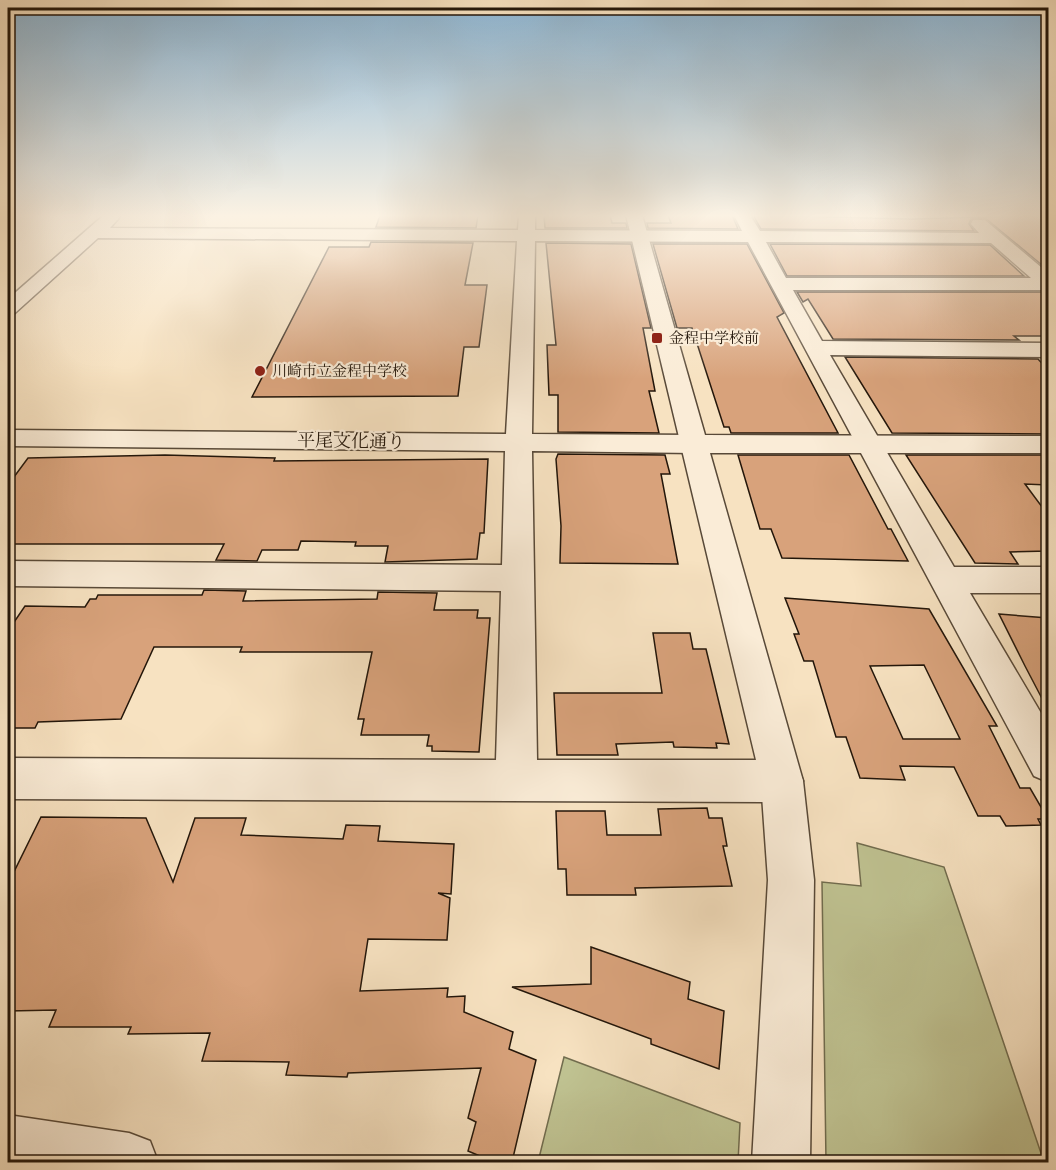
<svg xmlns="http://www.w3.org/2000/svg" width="1056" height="1170" viewBox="0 0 1056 1170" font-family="'Libre Bodoni','Noto Serif JP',serif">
<rect width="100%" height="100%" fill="#f7e2c1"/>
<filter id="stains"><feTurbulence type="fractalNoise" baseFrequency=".00333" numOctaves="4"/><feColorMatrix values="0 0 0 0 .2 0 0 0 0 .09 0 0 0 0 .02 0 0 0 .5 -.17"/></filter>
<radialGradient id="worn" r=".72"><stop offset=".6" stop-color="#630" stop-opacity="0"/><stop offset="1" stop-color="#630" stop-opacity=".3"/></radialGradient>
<g fill="#bfc291" stroke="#716c4e" stroke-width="1.5">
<path d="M857,843L944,867L1044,1162H826L822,882L861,886Z"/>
<path d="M564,1057L740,1123L738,1162H538Z"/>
</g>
<g fill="#d8a27b" stroke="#23160a" stroke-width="1.5" fill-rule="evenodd">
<path d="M380,215H478L476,228L376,227Z"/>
<path d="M544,215H610L612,223H626L627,228H545Z"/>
<path d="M668,215H732L738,229L648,228L647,223H671Z"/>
<path d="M753,215L911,219L1048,215V270L985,218L971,219L969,224L974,231L761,229Z"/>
<path d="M371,242L473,243L465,285H487L479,347H464L458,396L252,397L329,247H369Z"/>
<path d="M546,243L631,244L651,328H643L655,391H649L659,433L558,432V395H549L547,345H556Z"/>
<path d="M653,244H747L784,313L777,317L838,433H731L729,427H724L692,328H677Z"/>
<path d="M770,244L990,245L1024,276H787Z"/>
<path d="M797,292H1043L1048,297V336H1014L1019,340L833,339L808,299L803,302Z"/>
<path d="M845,357L1038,359L1048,370V434L892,433Z"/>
<path d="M558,454L665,455L670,474H661L678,564L560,563L561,526L556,459Z"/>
<path d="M165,455L275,458L274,461L488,459L484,533H480L477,559L385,562L388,546H355L356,542L301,541L298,550H262L257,561L216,560L224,544H8V485L28,458Z"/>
<path d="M738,455H849L888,529H891L908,561L782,558L771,529H760Z"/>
<path d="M906,455H1048V485L1025,484L1048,515V551L1010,552L1018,564L975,563Z"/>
<path d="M204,590L246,591L243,601L377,599L378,592L437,593L434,610H478L477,618H490L479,752L432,751V746H427L429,735H361L364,719H358L372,652H240L242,647H154L121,719L38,722L35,728H8V631L25,606L85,607L90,599H96L98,595H202Z"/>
<path d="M785,598L929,609L997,726H989L1020,788H1030L1048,819H1038L1041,825L1006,826L1000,816H978L954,767L900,766L905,780L860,778L846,737H836L813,661H804L794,634H799ZM924,665L960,739H903L870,666Z"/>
<path d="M999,614L1048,618V710L1025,666Z"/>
<path d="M653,633H690L693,649H706L729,744L716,743L717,748L674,747L673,742L616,744L618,755H557L554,693H662Z"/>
<path d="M707,808L709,818H722L727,846H723L732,886L635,888L636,895H567L566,869H558L556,811H605L607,835H661L658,809Z"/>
<path d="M41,817L146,818L173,882L195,818H246L241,835L343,839L346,825L380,826L378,841L454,844L451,894L438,893L450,898L447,940L368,939L360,991L448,988L447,997L465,996L464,1012L513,1032L509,1049L536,1060L512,1162H494L468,1151L476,1122L468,1118L481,1068L348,1073L347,1077L286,1075L289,1062L202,1061L210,1033L128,1034L131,1027H49L56,1010L8,1011V884Z"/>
<path d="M591,947L690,982L688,999L724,1011L719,1069L651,1044V1039L512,987L591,984Z"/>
</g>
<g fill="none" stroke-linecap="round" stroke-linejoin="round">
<defs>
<g id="minor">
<path d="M104,215H117L119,218L110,228L518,230L519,215H535V230L742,231L734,215H750L760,231L979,233L971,224L973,220H985L1048,273V290H793L822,341L1048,343V357L830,355L954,567H1048V593H970L1048,725V782L1034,776L748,242L535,241L532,434L695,435L704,438L708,444L704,450L695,453L532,451L537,760H782L797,766L803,781L797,796L782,802L8,799V758L496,760L501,591L8,586V561L502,565L505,451L8,446V430L506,434L517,241L98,238L15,313L8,315V299ZM766,242L991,243L1031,278H786Z"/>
<path d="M8,1115L129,1133L150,1141L158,1162H8Z"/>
</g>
<path id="tertiary" d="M626,215H642L705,435L1048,436V453H710L803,781L814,880L810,1162H752L768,880L761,781Z"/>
</defs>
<use href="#minor" stroke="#584938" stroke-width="3"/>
<use href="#tertiary" stroke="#584938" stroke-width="3"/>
<use href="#minor" fill="#faecd7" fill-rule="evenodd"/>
<use href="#tertiary" fill="#faecd7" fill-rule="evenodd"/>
</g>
<linearGradient id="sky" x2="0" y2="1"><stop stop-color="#8cb7d7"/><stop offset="0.57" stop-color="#fbf2e3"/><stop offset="1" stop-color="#fbf2e3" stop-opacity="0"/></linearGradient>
<rect width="1056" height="379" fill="url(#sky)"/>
<g fill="#8f2418" stroke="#faecd7" stroke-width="2">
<rect x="651" y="332" width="12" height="12" rx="3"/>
<circle cx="260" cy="371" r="6"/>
</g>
<g text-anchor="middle" stroke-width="4.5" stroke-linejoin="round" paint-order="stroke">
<g font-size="15" fill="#23160a" stroke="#faecd7" text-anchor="start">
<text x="669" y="343">金程中学校前</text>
<text x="272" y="376">川崎市立金程中学校</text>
</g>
<g font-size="18" fill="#23160a" stroke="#faecd7">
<text transform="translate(351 441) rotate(1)" y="6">平尾文化通り</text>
</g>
</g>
<rect width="1056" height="1170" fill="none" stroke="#f7e2c1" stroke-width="30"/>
<rect x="9" y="9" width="1038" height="1152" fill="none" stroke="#23160a" stroke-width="3"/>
<rect x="15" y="15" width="1026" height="1140" fill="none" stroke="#23160a" stroke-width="1.5"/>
<rect width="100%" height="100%" filter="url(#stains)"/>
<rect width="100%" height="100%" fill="url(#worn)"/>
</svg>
